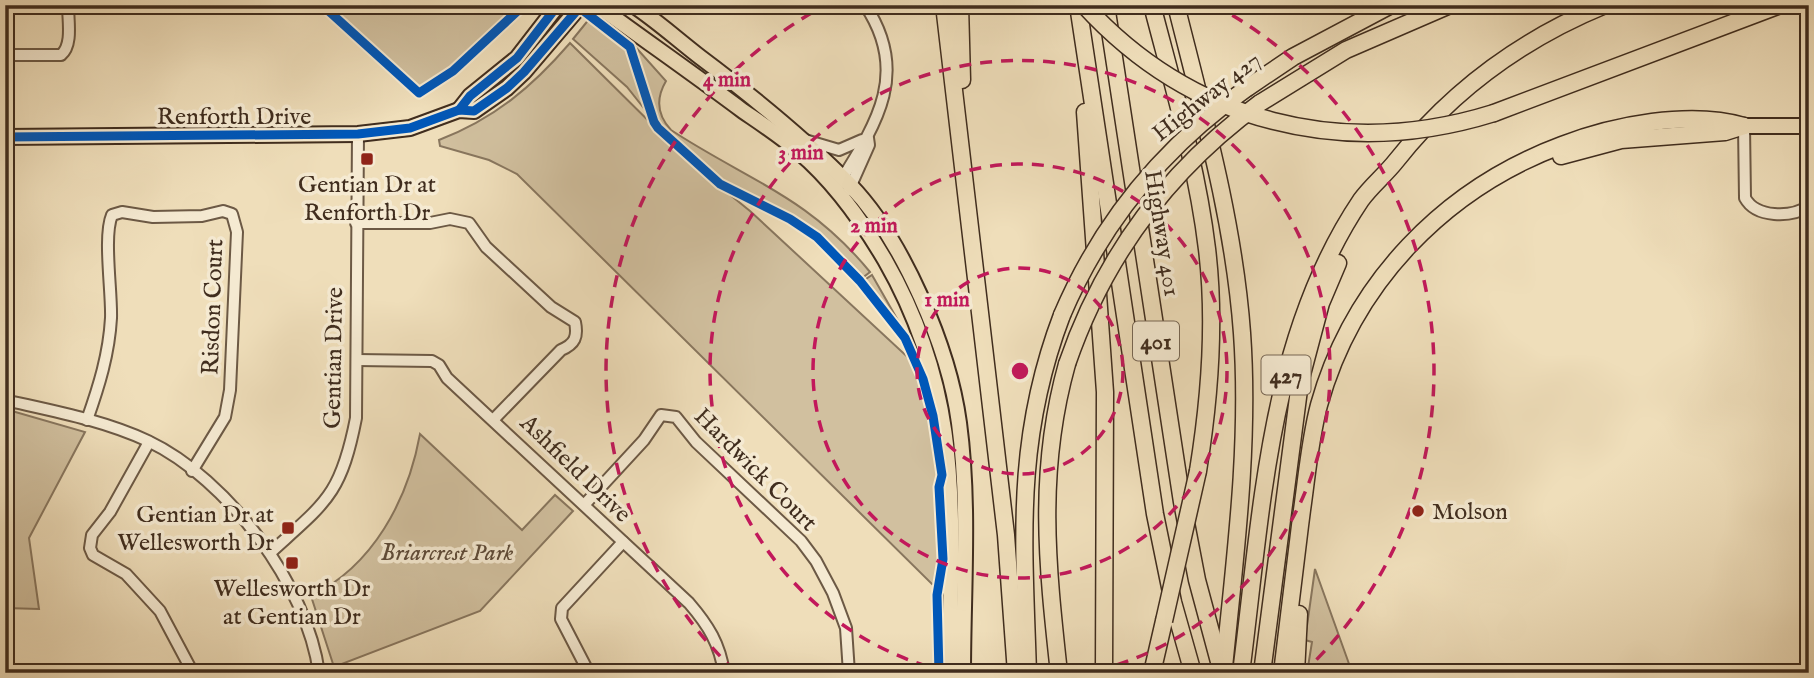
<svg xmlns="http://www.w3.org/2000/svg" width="1814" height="678" viewBox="0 0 1814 678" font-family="'IM FELL English',serif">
<rect width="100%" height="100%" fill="#efdeba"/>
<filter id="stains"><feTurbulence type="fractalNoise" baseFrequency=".00286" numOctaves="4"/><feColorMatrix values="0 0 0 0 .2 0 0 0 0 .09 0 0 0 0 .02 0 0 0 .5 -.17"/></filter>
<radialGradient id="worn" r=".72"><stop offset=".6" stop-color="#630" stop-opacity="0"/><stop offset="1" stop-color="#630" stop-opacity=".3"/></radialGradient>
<g fill="#d1c09f" stroke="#88765e" stroke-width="2">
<path d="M318,5H522C499,27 442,91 412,92Z"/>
<path d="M590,18L629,50L650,116L627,87L573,39Z"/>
<path d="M631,42L666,81C656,98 657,115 671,130C747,180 808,196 870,272L861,279L815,232L788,215L721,182L663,129L657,120Z"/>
<path d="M570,43L692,164L750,211L913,362L930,416L939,470L942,557L937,589L517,174L489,160L440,146L439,140C494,119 532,87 570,43Z"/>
<path d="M872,275L904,331L863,281Z"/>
<path d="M5,409L85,432L29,538L39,609L5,608Z"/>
<path d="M420,434L522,530L555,495L573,511L480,611L334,667L311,596C373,566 408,500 420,434Z"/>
<path d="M1315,569L1348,661L1352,673H1307L1312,642L1305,640Z"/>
<path d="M945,590L947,673H941L940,600Z"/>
</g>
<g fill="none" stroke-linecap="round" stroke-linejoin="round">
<defs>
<g id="minor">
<path d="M5,55H61C73,45 68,21 68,5"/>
<path d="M1744,126L1745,198C1756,218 1791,218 1809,206"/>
<path d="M805,140L839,150L862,140"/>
<path d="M840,182C877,123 910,72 865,5"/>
<path d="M849,190L869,145L868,138"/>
<path d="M356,223H430L450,219L469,223L486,247L551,307L575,322C578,337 575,344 561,350L494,419"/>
<path d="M357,360L432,361L439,365L447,378L689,603C708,625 720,644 724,673"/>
<path d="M5,400C53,411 103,420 148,441C228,479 307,585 319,673"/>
<path d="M87,420C99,386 109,354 111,318C112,292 103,236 112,215L122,212L153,217L202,216L223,211L232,214L237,232L230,390L225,417L192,471"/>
<path d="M149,442L110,512L92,535L90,548L93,555L126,574L160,611L193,673"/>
<path d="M585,504L644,440L661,415L676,417L696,442L801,541L816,561L833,593L846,628L849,673"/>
<path d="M271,552C326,502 341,495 356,418L358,134"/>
<path d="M5,671L70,673"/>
<path d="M589,673L561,619L562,608L623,542"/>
</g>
<g id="major">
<path d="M597,5C646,41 695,75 743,111C762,124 782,137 799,152C833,181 862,221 885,260C966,401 950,518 950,673"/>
<path d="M633,5C657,21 678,40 700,57C752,96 804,138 850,185C903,240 949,348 959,423C970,505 963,591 963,673"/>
<path d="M459,110L470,96L517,58L558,5"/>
<path d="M1744,126H1809"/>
<path d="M5,137L358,134L410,128L459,110L474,111L507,88L524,72L581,5"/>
</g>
<g id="highway">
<path d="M944,5L1006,535L1016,673"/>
<path d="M960,5L962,80"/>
<path d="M1078,5L1155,514L1173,602L1193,673"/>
<path d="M1106,5L1182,502L1197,580L1222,673"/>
<path d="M1152,5C1173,86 1197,166 1207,249C1216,323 1210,397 1198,471"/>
<path d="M1176,5C1203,113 1234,222 1242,333C1250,444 1235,557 1224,667"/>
<path d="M1247,88L1293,57L1391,5"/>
<path d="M1260,103L1346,50L1450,5"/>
<path d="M1085,112L1105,392L1104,673"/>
<path d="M1494,113L1780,5"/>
<path d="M1561,156L1621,140L1725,132L1744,126"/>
<path d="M1028,673C1024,543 1014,441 1062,315"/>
<path d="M1059,673C1047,564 1037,471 1067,364"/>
<path d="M1152,673L1164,621"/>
<path d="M1241,673C1262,513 1268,338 1361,200C1371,186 1385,175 1396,161C1452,90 1522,39 1605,5"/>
<path d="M1262,673L1300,382L1321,303L1338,263"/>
<path d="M1282,673C1289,618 1295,564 1302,510C1307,475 1310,439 1319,405C1353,283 1444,189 1562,145C1614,125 1690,110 1744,126"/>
<path d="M1296,673L1299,614"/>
</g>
</defs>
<use href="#minor" stroke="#6c5945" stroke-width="14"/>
<use href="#major" stroke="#402d1e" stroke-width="18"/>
<use href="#highway" stroke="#402d1e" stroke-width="19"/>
<use href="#minor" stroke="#f5ead2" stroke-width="10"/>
<use href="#major" stroke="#efdeba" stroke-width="14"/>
<use href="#highway" stroke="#efdeba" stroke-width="16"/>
<defs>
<g id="highway-bridge">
<path d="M1084,5C1192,123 1343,160 1494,113"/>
<path d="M1062,315C1102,221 1163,147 1247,88"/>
<path d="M1067,364C1104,256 1168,170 1260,103"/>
<path d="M1164,621L1198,471"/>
</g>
</defs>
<use href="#highway-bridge" stroke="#402d1e" stroke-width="19" stroke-linecap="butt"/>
<use href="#highway-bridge" stroke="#efdeba" stroke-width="16"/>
<defs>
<g id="cycleway">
<path d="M322,5L419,93L453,71L524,5"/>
<path d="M576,5L630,47L654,122L658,128L720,184L790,219L817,237L860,281L905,338L923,379L933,416L942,475L939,487L943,559L937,595L939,673"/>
<path d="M459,110L470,96L517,58L558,5"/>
<path d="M5,137L358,134L410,128L459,110L474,111L507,88L524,72L579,8"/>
</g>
</defs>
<use href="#cycleway" stroke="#f5ead2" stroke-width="13"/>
<use href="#cycleway" stroke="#0057b8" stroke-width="9"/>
</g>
<g fill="none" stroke="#c2185b" stroke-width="3.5" stroke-dasharray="12 9">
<circle cx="1020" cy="371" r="103"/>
<circle cx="1020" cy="371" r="207"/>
<path d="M948 672A310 310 0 1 1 1092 672"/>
<path d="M735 671A414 414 0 0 1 826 5M1214 5A414 414 0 0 1 1305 671"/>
</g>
<g fill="#8f2418" stroke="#f5ead2" stroke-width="2.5">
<rect x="360" y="152" width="14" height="14" rx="3.5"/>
<circle cx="1418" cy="511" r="7"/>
<rect x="281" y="521" width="14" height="14" rx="3.5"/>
<rect x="285" y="556" width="14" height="14" rx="3.5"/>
</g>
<g text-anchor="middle" stroke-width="7" stroke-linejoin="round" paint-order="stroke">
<g fill="#f5ead2" stroke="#766654" stroke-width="2">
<rect x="1133" y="321.5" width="46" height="39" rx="5"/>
<rect x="1261.5" y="355.5" width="49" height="39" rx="5"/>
</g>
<g font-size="23" font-weight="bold" fill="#402d1e">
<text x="1156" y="349">401</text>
<text x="1286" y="383">427</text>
</g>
<g font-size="24" fill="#402d1e" stroke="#f5ead2">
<text transform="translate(1206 96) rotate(-38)" y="8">Highway 427</text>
<text x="234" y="124">Renforth Drive</text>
<text transform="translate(1163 233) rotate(81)" y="8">Highway 401</text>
<text transform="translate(212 307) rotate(-88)" y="8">Risdon Court</text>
<text transform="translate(333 358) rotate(-89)" y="8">Gentian Drive</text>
<text transform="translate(576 468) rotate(44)" y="8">Ashfield Drive</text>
<text transform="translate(756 469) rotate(45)" y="8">Hardwick Court</text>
</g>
<g font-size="24" fill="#402d1e" stroke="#f5ead2">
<text x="367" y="192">Gentian Dr at<tspan x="367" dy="28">Renforth Dr</tspan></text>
<text x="1432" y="519" text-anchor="start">Molson</text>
<text x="274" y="522" text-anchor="end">Gentian Dr at<tspan x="274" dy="28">Wellesworth Dr</tspan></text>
<text x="292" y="596">Wellesworth Dr<tspan x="292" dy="28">at Gentian Dr</tspan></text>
</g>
<g font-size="24" font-style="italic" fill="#5d4a38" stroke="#f5ead2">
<text x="447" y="560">Briarcrest Park</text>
</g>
</g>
<circle cx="1020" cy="371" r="10" fill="#c2185b" stroke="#f5ead2" stroke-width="3.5"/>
<g font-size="21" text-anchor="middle" font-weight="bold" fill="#c2185b" stroke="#f5ead2" stroke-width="7" stroke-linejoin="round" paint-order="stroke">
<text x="727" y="86">4 min</text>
<text x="801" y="159">3 min</text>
<text x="874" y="232">2 min</text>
<text x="947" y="306">1 min</text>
</g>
<rect width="1814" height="678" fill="none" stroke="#efdeba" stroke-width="28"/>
<rect x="7" y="7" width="1800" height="664" fill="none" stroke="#402d1e" stroke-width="3.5"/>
<rect x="14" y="14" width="1786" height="650" fill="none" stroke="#402d1e" stroke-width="2"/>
<rect width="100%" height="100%" filter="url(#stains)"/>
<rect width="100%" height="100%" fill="url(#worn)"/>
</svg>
